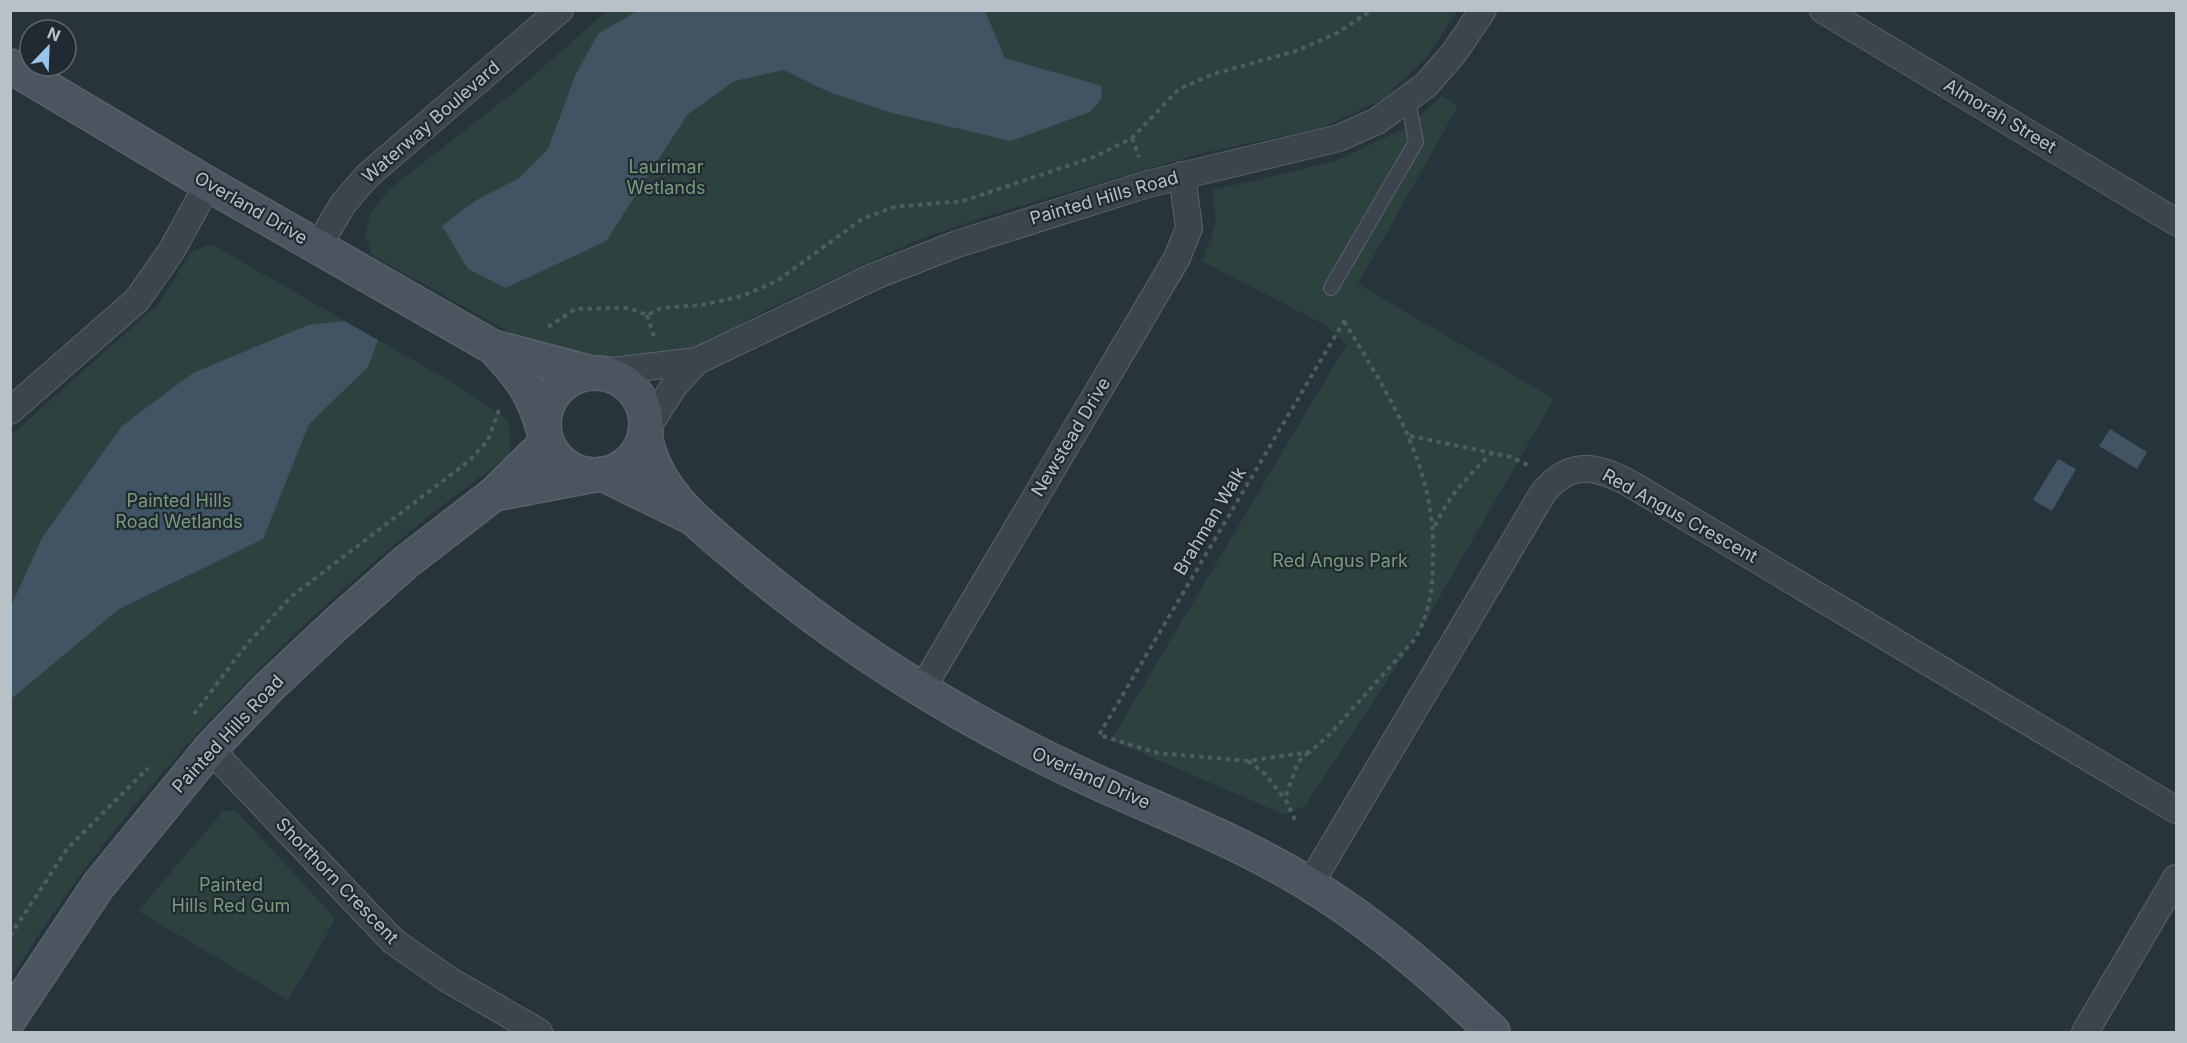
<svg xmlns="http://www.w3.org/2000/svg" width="2187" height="1043" viewBox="0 0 2187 1043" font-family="Inter,sans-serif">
<rect width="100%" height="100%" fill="#28343c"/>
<g fill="#2d423f">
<path d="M607,11H1457L1427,57L1382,100L1324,127L1199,154L990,215L917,240L752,317L716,341L662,365H592L523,340L372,255L366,235L370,213L391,188L522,86Z"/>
<path d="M1442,96L1458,106L1358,284L1554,399L1424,624L1305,806L1283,814L1111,740L1347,344L1323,324L1202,261L1216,224L1213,190L1333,162L1408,127Z"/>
<path d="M211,244L448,380L509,421L510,454C476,481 440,506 406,535C255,661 114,810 11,978V435L158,305L191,252Z"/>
<path d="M223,811H236L335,918C322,946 304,972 288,1000L138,911Z"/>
</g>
<g fill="#405463">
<path d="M637,11H985L1005,58L1102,86L1101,99L1090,112L1011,141L892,113L827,91L784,70L734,81L687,115L606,241L506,288L468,269L442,226L475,201L519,178L548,149L575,76L598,34Z"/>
<path d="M344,321L378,340L368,367L309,424L263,539L119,609L11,699V606L42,538L122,426L193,373L308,325Z"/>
<path d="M2110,429L2147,452L2137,469L2099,446Z"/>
<path d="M2058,459L2076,469L2052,511L2033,500Z"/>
</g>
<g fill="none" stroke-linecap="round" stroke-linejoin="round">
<defs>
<path id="lane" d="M1331,288L1416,142L1408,100"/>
<g id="street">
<path d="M1823,10L2176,222"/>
<path d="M318,246L343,204L367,176L560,10"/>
<path d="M596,373L697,361L875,276L957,244L1148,184L1339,138L1377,121L1426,85L1454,53L1483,10"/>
<path d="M10,411L137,300L172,250L208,184"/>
<path d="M646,430L674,386L697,361"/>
<path d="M922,689L1177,258L1189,228L1182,175"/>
<path d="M210,749L393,941L449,980L539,1032"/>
<path d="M1310,884L1543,493C1570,460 1595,465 1629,483L2176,810"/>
<path d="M2085,1032L2176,878"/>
</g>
<g id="secondary">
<path d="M10,66L208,184L493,347L591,373"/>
<path d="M493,347C521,377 533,392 544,432"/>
<circle cx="595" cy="424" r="51"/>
<path d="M645,433C652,489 702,527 742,560C844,646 958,717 1077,773C1155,810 1234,838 1307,883C1374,923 1437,978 1493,1032"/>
<path d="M603,474L689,516"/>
<path d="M494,494L594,475"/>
<path d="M10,1018L98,886L210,749L269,687L335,625L406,562L494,494L547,442"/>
</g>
</defs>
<use href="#lane" stroke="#5a636b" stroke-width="16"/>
<use href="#street" stroke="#5a636b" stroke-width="28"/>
<use href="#secondary" stroke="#5a636b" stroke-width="36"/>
<g stroke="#4c5e5d" stroke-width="4" stroke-dasharray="4.5 4.5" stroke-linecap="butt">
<path d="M1132,138L1139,157"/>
<path d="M647,315L654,337"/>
<path d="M1344,321C1390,398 1437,467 1433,560C1433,588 1429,614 1415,639L1329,735L1310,752L1248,761L1158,753L1099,735Z"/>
<path d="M548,327L575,309L629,308L647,315L661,308L702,305L742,296L777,281L862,219L894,207L963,201L1094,157L1132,138L1179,89L1213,74L1296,51L1337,33L1372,10"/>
<path d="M1410,436L1511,457L1530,466"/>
<path d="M1435,526C1449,495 1468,476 1493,452"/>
<path d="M194,714L247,644L292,596L469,461L488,440L500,407"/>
<path d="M1248,761L1264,773L1284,798"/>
<path d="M1295,820L1285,798L1298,762L1309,752"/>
<path d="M10,936L67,849L148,768"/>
</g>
<use href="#lane" stroke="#3c454d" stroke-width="14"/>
<use href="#street" stroke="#3c454d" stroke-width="26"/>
<use href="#secondary" stroke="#4a555f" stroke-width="33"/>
</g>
<g text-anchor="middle" stroke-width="4.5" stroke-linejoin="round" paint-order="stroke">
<g font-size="18" fill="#b8c0c8" stroke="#212a32">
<text transform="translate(2000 116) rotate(31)" y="6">Almorah Street</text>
<text transform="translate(431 122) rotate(-41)" y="6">Waterway Boulevard</text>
<text transform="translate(1104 198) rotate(-16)" y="6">Painted Hills Road</text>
<text transform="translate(251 208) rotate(30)" y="6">Overland Drive</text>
<text transform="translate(1071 437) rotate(-59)" y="6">Newstead Drive</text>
<text transform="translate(1680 516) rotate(29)" y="6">Red Angus Crescent</text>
<text transform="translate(1210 521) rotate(-59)" y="6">Brahman Walk</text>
<text transform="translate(228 734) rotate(-47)" y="6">Painted Hills Road</text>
<text transform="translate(1091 778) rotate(24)" y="6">Overland Drive</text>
<text transform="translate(337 881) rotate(46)" y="6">Shorthorn Crescent</text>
</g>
<g font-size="18" fill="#799b7c" stroke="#212a32">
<text x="666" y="173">Laurimar<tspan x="666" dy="21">Wetlands</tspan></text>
<text x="179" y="507">Painted Hills<tspan x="179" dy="21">Road Wetlands</tspan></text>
<text x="1340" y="567">Red Angus Park</text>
<text x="231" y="891">Painted<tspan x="231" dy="21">Hills Red Gum</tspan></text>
</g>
</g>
<rect width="2187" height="1043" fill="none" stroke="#b8c0c8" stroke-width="24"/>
<g transform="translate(48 48) rotate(23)"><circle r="28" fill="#212a32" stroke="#5d666e" stroke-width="1.5"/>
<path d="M0-4.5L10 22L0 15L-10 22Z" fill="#99c5eb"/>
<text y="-9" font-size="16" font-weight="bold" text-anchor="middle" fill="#b8c0c8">N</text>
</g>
</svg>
